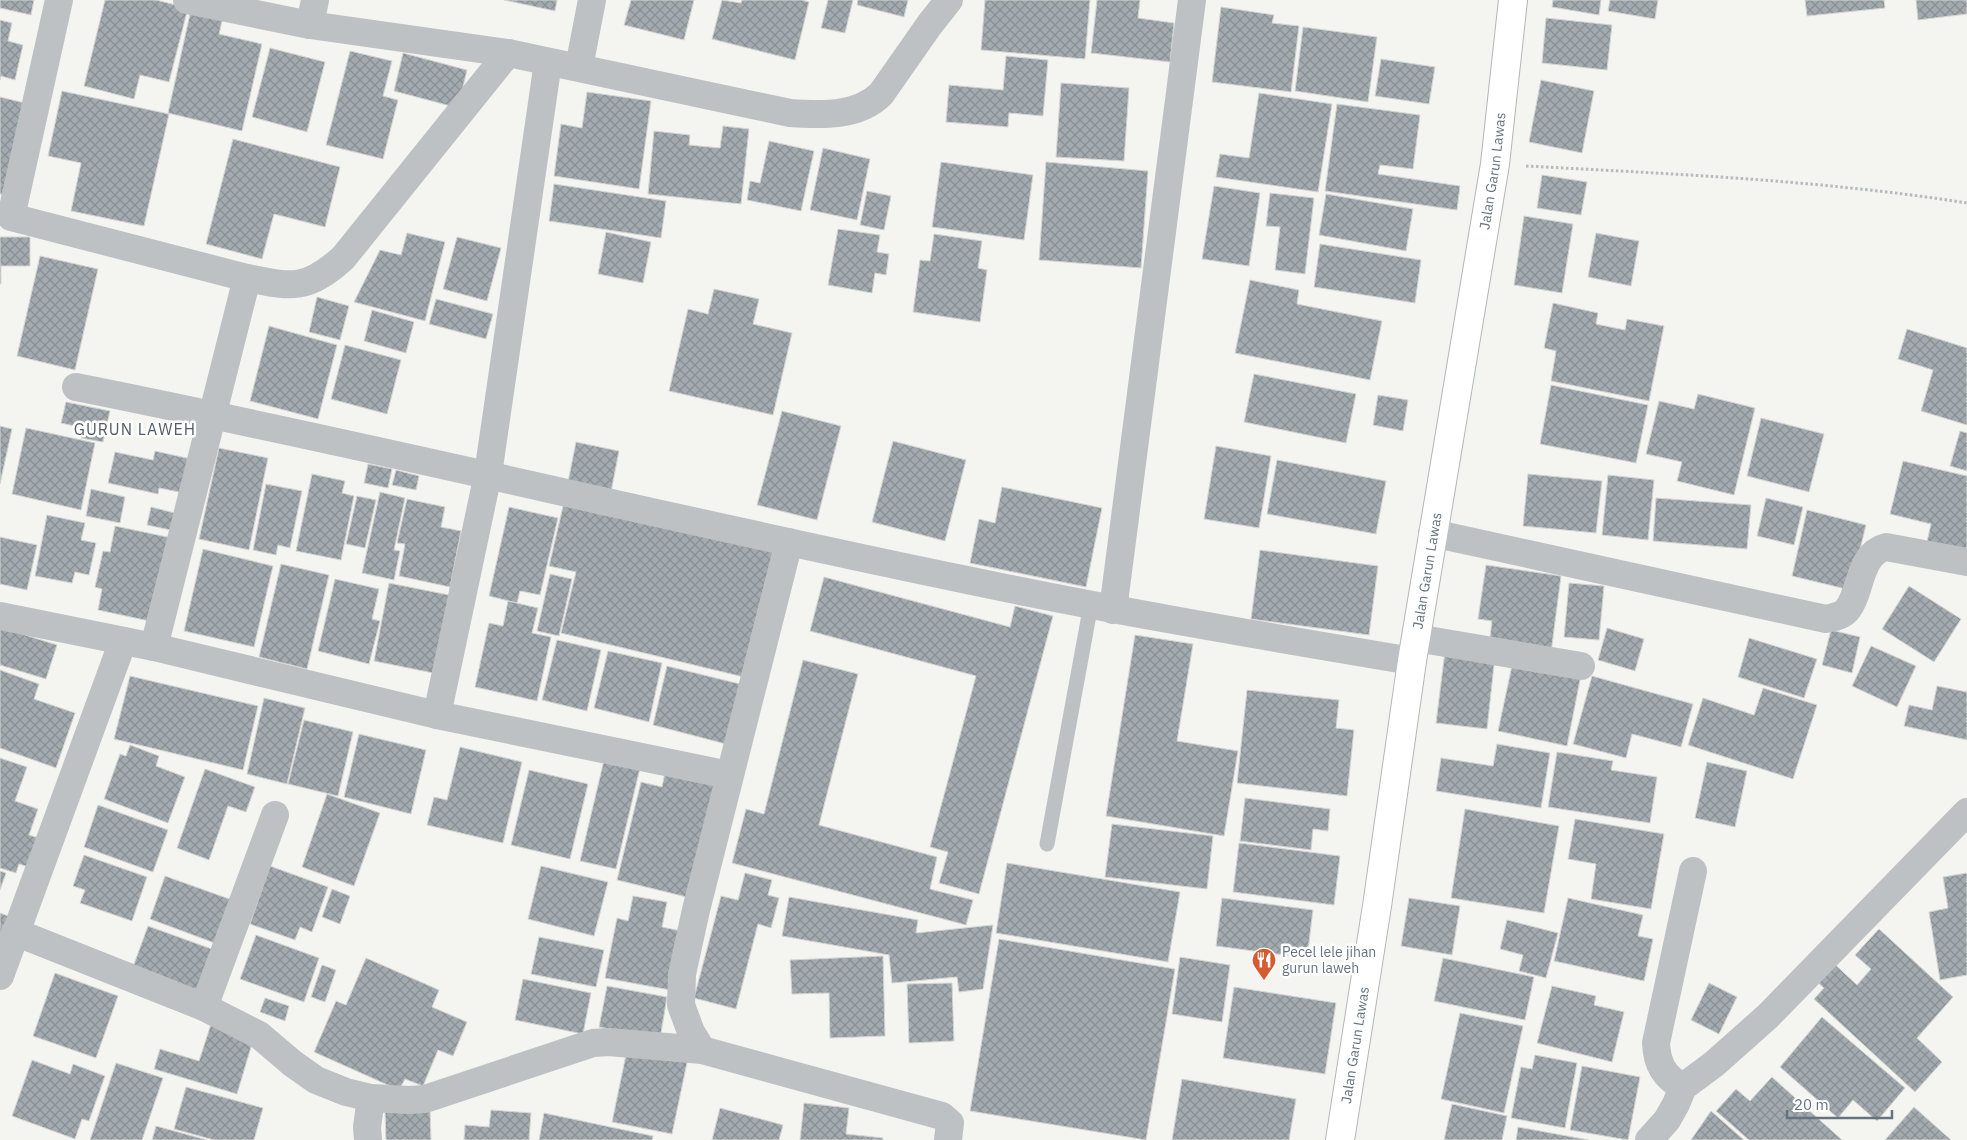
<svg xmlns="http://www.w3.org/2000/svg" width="1967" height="1140" viewBox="0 0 1967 1140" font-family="'IBM Plex Sans',sans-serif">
<defs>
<pattern id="building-cross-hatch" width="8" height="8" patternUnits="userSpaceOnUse" patternTransform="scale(1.25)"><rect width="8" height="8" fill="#a4abb0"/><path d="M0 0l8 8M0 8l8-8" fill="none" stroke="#899094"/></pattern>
</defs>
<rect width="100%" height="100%" fill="#f4f4f0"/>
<g fill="url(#building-cross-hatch)" stroke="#d5d5d3">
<path d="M0,0H34L31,15L0,8Z"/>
<path d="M105,0H156L188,8L169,82L140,75L134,99L84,86Z"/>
<path d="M504,0H557L555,11Z"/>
<path d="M631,0H694L684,40L624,25Z"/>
<path d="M722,0L741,3L742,0H802L809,2L795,60L712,39Z"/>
<path d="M828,0H853L845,33L821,28Z"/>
<path d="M858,0H908L904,17L857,5Z"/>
<path d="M985,0H1090L1085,59L981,50Z"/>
<path d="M1097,0H1140L1138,18L1174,23L1170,62L1091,53Z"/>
<path d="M1553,0H1601L1599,15L1552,7Z"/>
<path d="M1610,0H1658L1655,19L1608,11Z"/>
<path d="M1805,0H1884L1885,8L1807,16Z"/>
<path d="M1916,0H1967V14L1918,20Z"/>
<path d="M192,5L224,13L219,34L262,44L242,131L168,113Z"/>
<path d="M1221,7L1274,15L1272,23L1299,26L1291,92L1212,82Z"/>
<path d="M1546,18L1612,25L1607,70L1542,63Z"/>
<path d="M0,20L12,23L8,41L23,45L15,80L1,76L0,80Z"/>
<path d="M1303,27L1377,37L1368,102L1295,91Z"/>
<path d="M270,48L325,62L307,132L252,117Z"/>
<path d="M350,51L392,61L383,96L398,100L383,159L326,145Z"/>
<path d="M403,53L467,70L458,108L394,91Z"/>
<path d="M1006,56L1048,60L1043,116L1009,113L1008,127L946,122L949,85L1003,90Z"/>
<path d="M1381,59L1435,67L1429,104L1375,96Z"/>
<path d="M1541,80L1594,91L1582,153L1529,142Z"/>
<path d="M1061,83L1129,88L1124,161L1056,157Z"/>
<path d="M62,91L169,114L144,226L71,211L81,163L48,156Z"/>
<path d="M587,92L651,101L639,189L554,176L561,124L582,128Z"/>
<path d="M1259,93L1332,104L1318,192L1216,177L1220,154L1249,158Z"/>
<path d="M0,97L25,103L5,195L0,194Z"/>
<path d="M1337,104L1420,115L1413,169L1380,165L1378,174L1460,186L1457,210L1325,191Z"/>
<path d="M723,126L749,129L741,204L648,194L654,131L690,135L689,145L720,148Z"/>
<path d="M233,139L340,167L325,227L274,214L262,259L206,244Z"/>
<path d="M769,141L814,151L801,211L747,200L750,181L760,183Z"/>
<path d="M823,148L870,159L857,220L810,210Z"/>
<path d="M941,162L1033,175L1024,240L932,227Z"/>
<path d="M1046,162L1148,171L1141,268L1039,260Z"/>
<path d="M1542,175L1587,182L1581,215L1537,208Z"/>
<path d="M554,184L666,201L661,238L549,221Z"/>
<path d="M1214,186L1260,193L1249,266L1202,259Z"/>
<path d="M867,191L891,196L884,230L860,225Z"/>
<path d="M1270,193L1314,198L1305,274L1275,270L1280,227L1266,226Z"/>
<path d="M1326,194L1413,209L1406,251L1319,235Z"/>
<path d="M1524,216L1573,224L1562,293L1514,285Z"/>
<path d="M838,229L880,235L877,252L889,254L886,275L875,273L872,293L828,285Z"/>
<path d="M606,232L651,242L643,283L598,274Z"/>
<path d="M407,233L445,242L425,321L354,302L380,250L401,255Z"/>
<path d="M1596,233L1639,241L1631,286L1588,277Z"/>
<path d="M934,234L982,241L978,268L987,270L980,322L913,312L920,260L930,261Z"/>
<path d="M0,237H30V266H1V284H0Z"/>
<path d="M457,237L501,248L487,301L443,289Z"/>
<path d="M1320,244L1421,260L1415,303L1314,287Z"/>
<path d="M40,256L98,269L75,370L17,356Z"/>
<path d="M1250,280L1299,290L1297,304L1382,321L1370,380L1235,353Z"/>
<path d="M714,289L759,299L753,324L792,333L773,415L669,391L688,309L708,314Z"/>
<path d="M317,297L349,306L340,340L309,332Z"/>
<path d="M436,299L493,314L486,339L429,324Z"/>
<path d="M1553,303L1598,313L1596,324L1625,330L1627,319L1664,326L1649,401L1551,381L1556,351L1544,348Z"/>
<path d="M372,310L414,322L406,353L364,341Z"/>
<path d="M269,326L337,345L318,419L250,401Z"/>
<path d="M1907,329L1967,348V425L1921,411L1933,370L1898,359Z"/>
<path d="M345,345L401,360L387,414L331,399Z"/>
<path d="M1254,374L1356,394L1346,443L1244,422Z"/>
<path d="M1551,385L1648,405L1636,463L1540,444Z"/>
<path d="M1698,394L1755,408L1734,495L1677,481L1682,462L1646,454L1659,401L1694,409Z"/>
<path d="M1378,395L1408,400L1403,431L1373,425Z"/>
<path d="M66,402L110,411L103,442L81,438L83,428L61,423Z"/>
<path d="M782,411L841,426L817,520L757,505Z"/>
<path d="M1761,418L1824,434L1809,492L1747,476Z"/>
<path d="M0,426L12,429L0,484Z"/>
<path d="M26,428L95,443L81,510L12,494Z"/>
<path d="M1960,431L1967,433V471L1950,466Z"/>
<path d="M893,441L966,460L945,541L872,522Z"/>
<path d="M576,442L619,451L611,492L568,482Z"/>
<path d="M1216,446L1271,456L1259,528L1204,519Z"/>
<path d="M219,448L268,458L249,550L199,539Z"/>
<path d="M155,451L191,459L184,493L159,488L158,494L108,483L115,452L153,460Z"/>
<path d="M1277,460L1386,481L1376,534L1267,514Z"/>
<path d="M1903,461L1967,476V556L1926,546L1931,524L1890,514Z"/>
<path d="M368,464L392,469L388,488L364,483Z"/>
<path d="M396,470L419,476L416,490L392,485Z"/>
<path d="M312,474L345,481L342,493L354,496L341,560L296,551Z"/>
<path d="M1528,474L1602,481L1596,533L1523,526Z"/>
<path d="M1608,475L1654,480L1648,540L1602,535Z"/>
<path d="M266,484L302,491L290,548L278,545L276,555L253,550Z"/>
<path d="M1002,487L1102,508L1086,587L970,563L979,519L995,523Z"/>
<path d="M91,489L125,497L120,523L86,516Z"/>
<path d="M380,492L405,498L394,550L400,551L394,580L362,573Z"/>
<path d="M357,496L376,500L365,548L346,544Z"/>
<path d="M565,498L779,549L748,678L561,633L576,572L549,566Z"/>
<path d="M1656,498L1751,505L1747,549L1653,541Z"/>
<path d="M1766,498L1803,507L1794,545L1757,536Z"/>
<path d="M407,499L445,507L441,527L461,531L450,587L399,576L405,544L397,543Z"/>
<path d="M151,507L179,514L175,531L147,525Z"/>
<path d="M509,507L558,518L540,595L520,591L517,603L489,596Z"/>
<path d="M1807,510L1866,525L1850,590L1792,576Z"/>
<path d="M47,515L85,523L81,540L96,543L89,575L75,572L72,583L35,576Z"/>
<path d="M115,526L172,538L154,622L98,610L102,589L95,587L103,551L110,552Z"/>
<path d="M0,537L37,545L27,590L0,584Z"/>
<path d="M203,549L273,566L254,647L184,631Z"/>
<path d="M1260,550L1378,566L1369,635L1251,619Z"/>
<path d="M281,564L329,575L307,669L259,657Z"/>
<path d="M1486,565L1561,576L1551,653L1489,645L1492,621L1478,619Z"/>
<path d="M550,574L572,579L559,636L537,631Z"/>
<path d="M824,577L1010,627L1015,606L1053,616L979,894L939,883L948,852L930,847L976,676L810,631Z"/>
<path d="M335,579L379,589L372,619L380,621L369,664L318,651Z"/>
<path d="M389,583L454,596L438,674L374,661Z"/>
<path d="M1569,583L1604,586L1599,640L1564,637Z"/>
<path d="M1909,586L1961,619L1934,662L1882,629Z"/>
<path d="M508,601L538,608L532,633L551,637L537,701L475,687L489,623L503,626Z"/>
<path d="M0,627L57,645L46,679L0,665Z"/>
<path d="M1607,628L1644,639L1635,671L1598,660Z"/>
<path d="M1831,630L1860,637L1852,673L1822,665Z"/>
<path d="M1135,635L1193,644L1177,741L1238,751L1224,836L1106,816Z"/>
<path d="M1749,638L1817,659L1804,698L1738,677Z"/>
<path d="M557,640L601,650L587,711L542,700Z"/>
<path d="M1871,646L1916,666L1897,707L1852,686Z"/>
<path d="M608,651L662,663L649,722L594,708Z"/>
<path d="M1445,651L1495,656L1487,729L1436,723Z"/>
<path d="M803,660L858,674L819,825L937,857L930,889L973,900L966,925L732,863L746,809L764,814Z"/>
<path d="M1513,661L1581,675L1567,746L1498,731Z"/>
<path d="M667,666L740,684L726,744L653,725Z"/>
<path d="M0,670L39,684L34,699L75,713L56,768L0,748Z"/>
<path d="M130,676L258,706L243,770L114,739Z"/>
<path d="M1592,676L1693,704L1681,747L1632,734L1626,758L1573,744Z"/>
<path d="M1937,686L1967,692V740L1904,726L1909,705L1932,710Z"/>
<path d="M1763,688L1817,705L1793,779L1688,745L1703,698L1754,715Z"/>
<path d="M1247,690L1339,700L1336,728L1354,730L1347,796L1237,783Z"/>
<path d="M264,698L305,708L287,784L247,774Z"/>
<path d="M304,720L353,732L338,796L288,784Z"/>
<path d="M359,734L426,750L411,814L344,797Z"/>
<path d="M1497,744L1550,753L1541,808L1436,791L1441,758L1493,766Z"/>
<path d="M130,745L159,756L156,766L185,777L168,823L104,799L120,754L126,756Z"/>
<path d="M460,747L522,762L503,843L427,825L434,797L447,800Z"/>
<path d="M1557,752L1613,761L1611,770L1657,777L1650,823L1548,807Z"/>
<path d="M0,758L27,767L15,801L38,809L29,835L42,839L32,868L19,864L16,873L0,868Z"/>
<path d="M604,760L640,768L616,869L580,861Z"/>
<path d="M1707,762L1747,771L1735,827L1695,818Z"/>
<path d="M666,768L723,781L695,899L617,880L641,782L662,787Z"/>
<path d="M205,769L255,787L246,812L228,806L209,860L177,848Z"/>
<path d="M529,770L588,784L570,859L511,845Z"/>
<path d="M327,794L380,813L354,886L302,867Z"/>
<path d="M1245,798L1330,809L1328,831L1313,829L1311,850L1240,841Z"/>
<path d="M98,805L168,830L153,872L84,847Z"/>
<path d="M1465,809L1559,826L1544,913L1451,898Z"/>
<path d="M1575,819L1664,834L1651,909L1591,899L1596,864L1568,859Z"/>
<path d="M1112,824L1213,836L1207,889L1105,877Z"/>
<path d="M1239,843L1340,856L1334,905L1233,892Z"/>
<path d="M84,855L147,877L132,921L80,903L85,890L73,886Z"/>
<path d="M1007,863L1180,892L1168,962L996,933Z"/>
<path d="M270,866L328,887L312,932L300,927L295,940L250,924Z"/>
<path d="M541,866L608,882L594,936L528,919Z"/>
<path d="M0,871L6,873L0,890Z"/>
<path d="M745,873L772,880L768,895L779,898L771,928L758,924L736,1009L694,998L721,896L738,900Z"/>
<path d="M1967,873V975L1940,980L1929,912L1948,908L1943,877Z"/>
<path d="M165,876L235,901L220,945L150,919Z"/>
<path d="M332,889L350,896L340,924L322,917Z"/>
<path d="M633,896L667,902L662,927L681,931L670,990L605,978L617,918L628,921Z"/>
<path d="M789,897L918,920L916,933L993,925L983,989L959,992L957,977L892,983L889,955L782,936Z"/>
<path d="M1222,898L1313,910L1307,958L1216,946Z"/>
<path d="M1409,898L1460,906L1452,955L1401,946Z"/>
<path d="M1568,898L1643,915L1638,936L1653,939L1644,981L1554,961Z"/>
<path d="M0,913L11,917L0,951Z"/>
<path d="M1507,920L1558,933L1546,978L1519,971L1523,955L1500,949Z"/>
<path d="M148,926L220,952L205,993L133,967Z"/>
<path d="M1879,929L1953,997L1917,1038L1942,1062L1915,1092L1814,999L1824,988L1813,978L1829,959L1857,985L1871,969L1855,955Z"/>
<path d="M256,935L319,958L304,1002L240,979Z"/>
<path d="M539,937L604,950L596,987L531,974Z"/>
<path d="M999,939L1175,969L1146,1140L970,1111Z"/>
<path d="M883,956L885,1036L830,1038L829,993L792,994L790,960Z"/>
<path d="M1180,957L1230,965L1222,1022L1172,1014Z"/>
<path d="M366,958L439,990L432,1007L467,1022L453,1056L438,1050L423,1086L405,1079L399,1090L314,1052L336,1001L346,1005Z"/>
<path d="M1443,958L1534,977L1525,1020L1434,1001Z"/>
<path d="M322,965L336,970L325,1002L311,997Z"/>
<path d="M55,973L118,996L96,1058L33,1036Z"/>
<path d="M523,979L591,993L583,1034L515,1020Z"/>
<path d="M952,983L954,1041L909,1043L907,984Z"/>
<path d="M1709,983L1737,997L1719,1034L1691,1020Z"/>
<path d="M607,986L667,997L660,1039L599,1027Z"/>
<path d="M1552,986L1596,996L1594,1005L1624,1012L1612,1062L1537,1043Z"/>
<path d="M1234,987L1336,1003L1325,1074L1223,1058Z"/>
<path d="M265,998L289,1006L285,1021L260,1012Z"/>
<path d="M1460,1013L1523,1026L1504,1113L1441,1099Z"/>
<path d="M1822,1017L1905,1088L1877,1121L1853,1100L1838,1118L1780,1067Z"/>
<path d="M211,1024L254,1037L237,1094L154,1069L160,1049L199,1061Z"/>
<path d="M628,1045L688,1058L672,1134L612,1122Z"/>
<path d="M1535,1055L1577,1063L1565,1128L1511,1118L1521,1067L1532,1069Z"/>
<path d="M32,1060L70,1074L73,1064L105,1076L89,1121L82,1119L75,1139L12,1116Z"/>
<path d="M116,1063L163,1078L142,1140H90Z"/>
<path d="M1582,1066L1640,1077L1628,1140L1570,1130Z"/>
<path d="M1772,1077L1842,1140H1749L1716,1111L1736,1089L1750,1101Z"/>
<path d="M1182,1079L1296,1099L1289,1140H1172Z"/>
<path d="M186,1087L263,1108L254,1140H214L174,1129Z"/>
<path d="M804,1103L849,1108L846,1134L883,1138V1140H800Z"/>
<path d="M1452,1104L1507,1116L1502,1140H1444Z"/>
<path d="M1914,1107L1951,1140H1885Z"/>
<path d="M720,1108L783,1125L779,1140H712Z"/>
<path d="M430,1110L431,1140H386L385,1111Z"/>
<path d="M491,1110L531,1113L529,1140H464L465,1125L489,1127Z"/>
<path d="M1711,1111L1744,1140H1691Z"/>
<path d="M544,1113L653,1136L652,1140H539Z"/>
<path d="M156,1126L207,1140H152Z"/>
<path d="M1518,1127L1589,1140H1516Z"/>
</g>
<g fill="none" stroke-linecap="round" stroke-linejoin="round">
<defs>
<g id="secondary">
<path id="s1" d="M1340,1140L1377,906L1412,661L1495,164L1513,0"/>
</g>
</defs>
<use href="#secondary" stroke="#b2b6ba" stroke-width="30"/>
<path stroke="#b7babc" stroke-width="3" stroke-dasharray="2.5 2.5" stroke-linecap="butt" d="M1526,166C1673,174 1821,180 1967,203"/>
<path stroke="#bdc1c4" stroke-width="15" d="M1047,844L1091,604"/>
<g stroke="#bdc1c4" stroke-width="28">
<path d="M59,0L11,217L247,278C292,287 306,291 343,258L508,53"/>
<path d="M187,0L310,25"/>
<path d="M315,0L310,25L508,53L790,113C821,115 858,117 881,94L930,24L949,0"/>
<path d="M579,67L592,0"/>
<path d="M76,387C374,446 669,519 967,580C1114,611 1263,636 1412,661"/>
<path d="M1432,533L1826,619C1834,617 1842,616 1847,610C1862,592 1858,554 1886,547L1967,562"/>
<path d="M1113,610L1192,0"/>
<path d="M0,616L154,647L437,715L729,775"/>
<path d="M1416,638L1581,666"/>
<path d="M154,647L247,278"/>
<path d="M437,715L488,474L548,62"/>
<path d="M15,932L204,1007L259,1035L292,1063L316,1080L346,1092L371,1098L409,1100L425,1099L593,1043L609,1042L702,1050L942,1116L950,1123L948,1140"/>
<path d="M0,976L123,641"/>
<path d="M204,1007L275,815"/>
<path d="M702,1050L691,1032L681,1005L682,974L696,910L789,542"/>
<path d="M1683,1087C1664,1077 1657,1064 1656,1043L1693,871"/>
<path d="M368,1140L367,1127L371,1098"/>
<path d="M1649,1140L1667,1120L1676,1104L1683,1087L1714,1064L1768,1016L1967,812"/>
</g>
<use href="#secondary" stroke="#fff" stroke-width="28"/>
</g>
<defs>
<symbol id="restaurant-pin" viewBox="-11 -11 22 30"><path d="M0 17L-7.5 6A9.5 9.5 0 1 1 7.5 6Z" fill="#d55c30" stroke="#fff"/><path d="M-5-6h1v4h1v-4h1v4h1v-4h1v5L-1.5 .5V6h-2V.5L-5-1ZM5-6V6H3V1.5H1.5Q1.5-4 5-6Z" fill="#fff"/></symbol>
</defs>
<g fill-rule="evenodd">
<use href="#restaurant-pin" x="1250" y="946" width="28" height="38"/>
</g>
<g text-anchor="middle" stroke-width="5" stroke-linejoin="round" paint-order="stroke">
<g font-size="14" fill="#65737f" stroke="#fff">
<text dy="5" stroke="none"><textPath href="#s1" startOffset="981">Jalan Garun Lawas</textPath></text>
<text dy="5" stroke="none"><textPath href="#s1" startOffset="576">Jalan Garun Lawas</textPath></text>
<text dy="5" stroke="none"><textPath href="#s1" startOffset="96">Jalan Garun Lawas</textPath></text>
</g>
<g font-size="14" fill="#65737f" stroke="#fff" text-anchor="start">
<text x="1282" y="957">Pecel lele jihan<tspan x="1282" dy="16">gurun laweh</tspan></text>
</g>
<g font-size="16" letter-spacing="1" fill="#525c65" stroke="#fff">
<text x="135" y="435">GURUN LAWEH</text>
</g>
</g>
<path d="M1787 1110v8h105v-8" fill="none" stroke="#65737f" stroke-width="2.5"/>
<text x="1794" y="1110" font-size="15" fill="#65737f" stroke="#ffffff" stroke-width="4" paint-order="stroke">20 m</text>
</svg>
